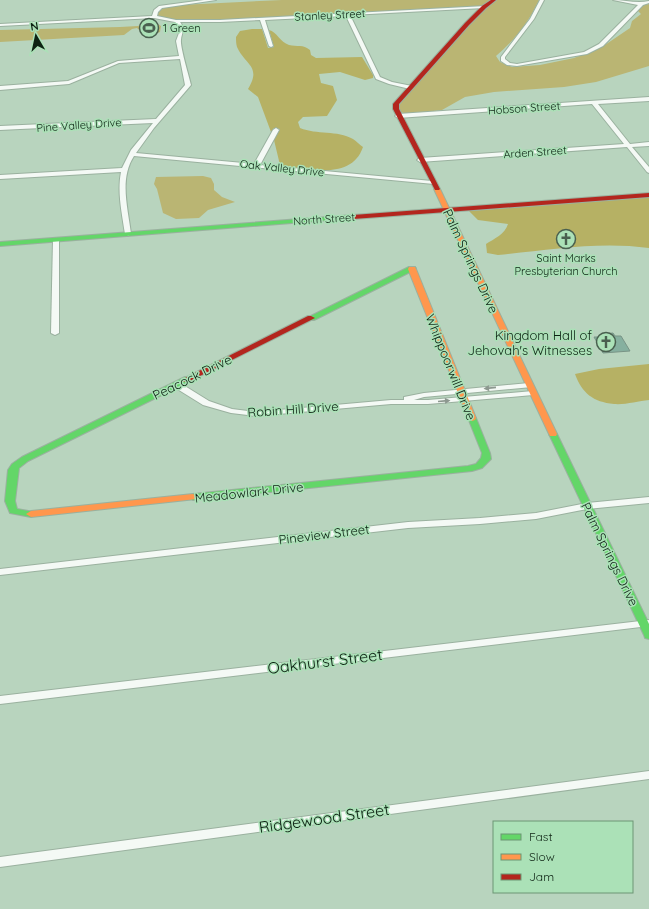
<svg xmlns="http://www.w3.org/2000/svg" width="649" height="909" viewBox="0 0 649 909" font-family="Quicksand,sans-serif">
<rect width="100%" height="100%" fill="#b8d4be"/>
<g fill="#bab573">
<path d="M282,0H490L482,6L220,20H177L157,16C161,6 170,6 180,5Z"/>
<path d="M497,0H539C529,22 514,41 496,56L500,62L512,67L540,65L574,58L602,47L630,28L632,21L641,14L638,11L644,5L649,4V66L596,82L564,87L494,92L465,97L442,110L408,114L400,112V104C409,90 423,77 434,64C454,42 473,17 497,0Z"/>
<path d="M147,22L156,23L161,26L160,32C151,36 143,35 137,28L132,29L124,35L0,42V30L120,27L138,26Z"/>
<path d="M203,176L211,178L214,184V190L222,197L235,202L208,210L199,218L176,219L163,213L157,189L154,184L156,177Z"/>
</g>
<g fill="#b6b164">
<path d="M252,29H262L268,48L274,47L269,30C277,32 280,42 289,45C297,47 303,44 310,50L311,55L316,58L362,57L373,75V78L365,80L340,72L319,74L321,83L333,86L337,100L327,116L303,117L298,122L300,128C317,135 337,130 353,139C356,141 360,145 363,147C352,180 310,169 284,167L280,165L274,140L280,129L274,128L271,132L258,97L248,89C262,66 245,65 237,47C236,44 236,40 236,37L240,31Z"/>
<path d="M649,197V248C599,241 548,250 498,255L487,253L486,244C494,239 505,234 508,224L478,220L469,211Z"/>
<path d="M649,364V400C638,401 625,405 614,404C593,402 582,393 575,374L599,369Z"/>
</g>
<path fill="#86b09f" stroke="#799486" d="M613,333L615,336H621L630,351L603,353L594,337H605L604,334Z"/>
<g fill="none" stroke-linecap="round" stroke-linejoin="round">
<defs>
<g id="street">
<path d="M204,0H216L162,8L158,12L157,16L176,20H220L486,6V8H484L350,15L380,77L392,82L412,86L413,87L410,89L389,84L376,79L346,16L265,20L273,46L271,47L269,46L260,20L220,22H180C186,29 181,34 181,40C180,47 189,76 191,85L154,128L136,153L254,164L273,130L276,128L279,130L260,165L432,181L434,182V184L134,156C119,179 128,208 131,234L128,236L125,234C122,214 117,192 121,172L0,179V175L122,168L131,150L153,123L20,129L0,130V126L156,119L185,85L180,59L119,63L69,84L0,90V86L68,81L118,61L179,56L176,41L179,33L178,25L175,22L154,18L0,26V24L152,16L154,10L159,6Z"/>
<path d="M540,0H544L534,19L505,57V59L510,63L517,64L584,52L599,44L638,5L613,0C625,0 637,4 649,1V3L643,5L603,46L587,54L517,66L507,65L501,61V57L530,19Z"/>
<path d="M649,97V101L598,104L630,144L649,142V146L632,147L649,167V173L647,172L627,147L420,162L417,160L420,158L624,144L592,104L398,118L395,116L398,114Z"/>
<path d="M56,238L59,240V333L55,335L51,333L53,240Z"/>
<path d="M174,383H180L209,401L232,409L256,412L391,400H404V397L424,393L529,383L533,385L532,387L424,397L414,400H428L533,391L537,393L533,395L428,404H391L256,416L231,413L203,405L174,387L173,385Z"/>
<path d="M649,497V503L587,509L536,519L480,524L408,528L0,575V569L408,522L480,518L536,513L587,503Z"/>
<path d="M649,620V626L0,704V696Z"/>
<path d="M649,771V779L0,867V857Z"/>
</g>
<g id="fast">
<path d="M353,215L355,216V218L0,246V242Z"/>
<path d="M409,267H415L416,269L314,320H311L307,318Z"/>
<path d="M185,377L188,378L189,380L188,382L28,461L19,468L15,501L17,509L34,512L36,514L31,517L10,513L5,501L8,470L12,464L22,457Z"/>
<path d="M472,415L476,418L490,453L491,459L482,468L472,471L193,500L188,497L193,494L468,466L476,464L481,458L482,453L468,418Z"/>
<path d="M553,431L557,434L649,624V639L645,638L644,635L549,434Z"/>
</g>
<g id="slow">
<path d="M437,187L440,189L557,434L556,436H550L549,434L434,189Z"/>
<path d="M409,267H415L416,269L476,418L475,420L472,421L468,418L408,269Z"/>
<path d="M193,494L198,497L196,499L31,517L26,514L31,511Z"/>
</g>
<g id="jam">
<path d="M491,0H496L486,8L469,25L399,104V109L440,189L439,190H435L393,109V104L465,23L482,6Z"/>
<path d="M649,193V197L353,219L350,217L353,215Z"/>
<path d="M308,316H311L315,318L188,382H182L181,380Z"/>
</g>
</defs>
<use href="#street" stroke="#9ab19f" stroke-width="2"/>
<use href="#fast" stroke="#9ab19f" stroke-width="2"/>
<use href="#slow" stroke="#9ab19f" stroke-width="2"/>
<use href="#jam" stroke="#9ab19f" stroke-width="2"/>
<use href="#street" fill="#f4f9f5" fill-rule="evenodd"/>
<use href="#fast" fill="#63d668" fill-rule="evenodd"/>
<use href="#slow" fill="#ff974d" fill-rule="evenodd"/>
<use href="#jam" fill="#b3261e" fill-rule="evenodd"/>
</g>
<defs><path id="oneway-solid" d="M-6-.8H1V-3.2L6.5 0L1 3.2V.8H-6Z"/></defs>
<g fill="#8c988f">
<use href="#oneway-solid" transform="translate(490 388) rotate(174)"/>
<use href="#oneway-solid" transform="translate(444 401) rotate(-5)"/>
</g>
<defs>
<symbol id="stadium-ring" viewBox="-11 -11 22 22"><circle r="9.5" fill="#abe1b7" stroke="#49604f" stroke-width="1.5"/><path d="M0-5a6.5 5 0 1 0 0 10a6.5 5 0 1 0 0-10ZM-3.5-1.8h7v3.6h-7Z" fill="#49604f"/></symbol>
<symbol id="church-ring" viewBox="-11 -11 22 22"><circle r="9.5" fill="#abe1b7" stroke="#49604f" stroke-width="1.5"/><path d="M-1.2-6h2.4v3.5h3.3v2.4h-3.3V6h-2.4V-.1h-3.3v-2.4h3.3Z" fill="#49604f"/></symbol>
</defs>
<g fill-rule="evenodd">
<use href="#stadium-ring" x="138" y="17" width="22" height="22"/>
<use href="#church-ring" x="555" y="228" width="22" height="22"/>
<use href="#church-ring" x="595" y="331" width="22" height="22"/>
</g>
<g text-anchor="middle" stroke-width="3" stroke-linejoin="round" paint-order="stroke">
<g font-size="11" fill="#0d2213" stroke="#abe1b7">
<text transform="translate(330 15) rotate(-3)" y="4">Stanley Street</text>
<text transform="translate(524 108) rotate(-4)" y="4">Hobson Street</text>
<text transform="translate(79 125) rotate(-4)" y="4">Pine Valley Drive</text>
<text transform="translate(535 152) rotate(-4)" y="4">Arden Street</text>
<text transform="translate(282 168) rotate(6)" y="4">Oak Valley Drive</text>
<text transform="translate(324 219) rotate(-4)" y="4">North Street</text>
</g>
<g font-size="11" fill="#0d2213" stroke="#abe1b7" text-anchor="start">
<text x="163" y="32">1 Green</text>
<text x="566" y="262" text-anchor="middle">Saint Marks<tspan x="566" dy="13">Presbyterian Church</tspan></text>
</g>
<g font-size="13" fill="#0d2213" stroke="#abe1b7">
<text transform="translate(471 261) rotate(65)" y="5">Palm Springs Drive</text>
<text transform="translate(451 367) rotate(68)" y="5">Whippoorwill Drive</text>
<text transform="translate(192 377) rotate(-26)" y="5">Peacock Drive</text>
<text transform="translate(293 409) rotate(-4)" y="5">Robin Hill Drive</text>
<text transform="translate(249 492) rotate(-6)" y="5">Meadowlark Drive</text>
<text transform="translate(324 534) rotate(-7)" y="5">Pineview Street</text>
<text transform="translate(610 554) rotate(64)" y="5">Palm Springs Drive</text>
</g>
<g font-size="13" fill="#0d2213" stroke="#abe1b7" text-anchor="end">
<text x="592" y="340">Kingdom Hall of<tspan x="592" dy="15">Jehovah's Witnesses</tspan></text>
</g>
<g font-size="16" fill="#0d2213" stroke="#abe1b7">
<text transform="translate(325 661) rotate(-7)" y="6">Oakhurst Street</text>
<text transform="translate(324 818) rotate(-8)" y="6">Ridgewood Street</text>
</g>
</g>
<rect x="493" y="821" width="140" height="72" fill="#abe1b7" stroke="#6c9575"/>
<rect x="501" y="834" width="20" height="6" fill="#63d668" stroke="#6c9575"/>
<text x="529" y="841" font-size="12" fill="#0d2213">Fast</text>
<rect x="501" y="854" width="20" height="6" fill="#ff974d" stroke="#6c9575"/>
<text x="529" y="861" font-size="12" fill="#0d2213">Slow</text>
<rect x="501" y="874" width="20" height="6" fill="#b3261e" stroke="#6c9575"/>
<text x="529" y="881" font-size="12" fill="#0d2213">Jam</text>
<g transform="translate(36 36) rotate(351)" stroke="#abe1b7" stroke-width="3" paint-order="stroke">
<path d="M0-3L7 15L0 10L-7 15Z" fill="#0d2213"/>
<text y="-6" font-size="11" font-weight="bold" text-anchor="middle" fill="#0d2213">N</text>
</g>
</svg>
